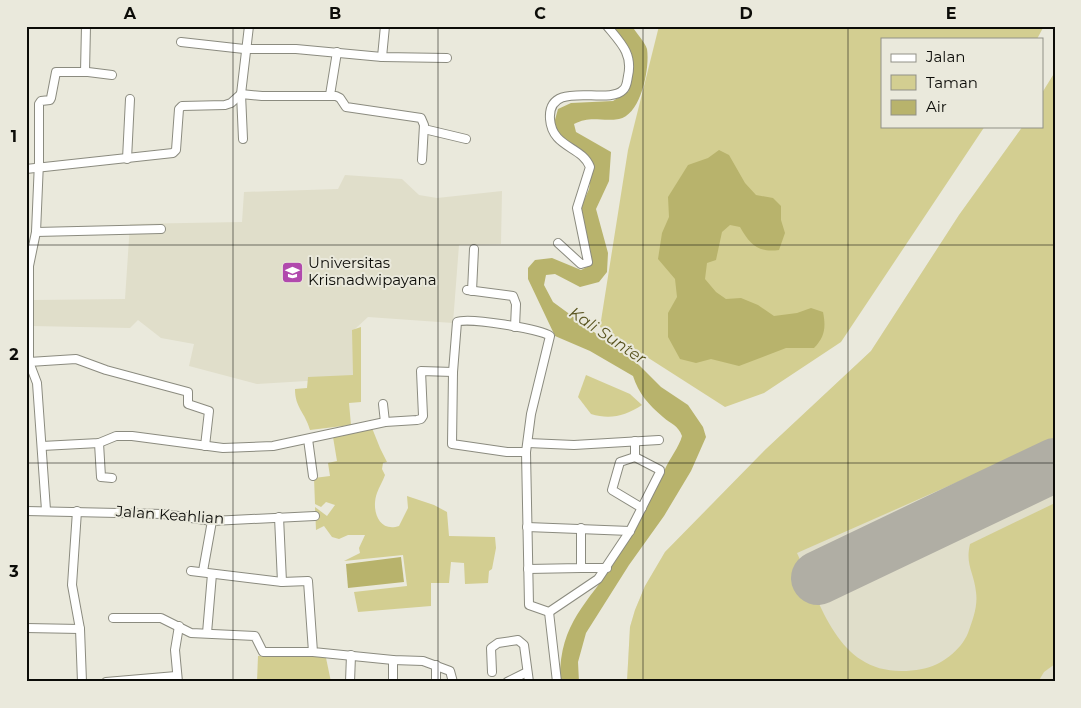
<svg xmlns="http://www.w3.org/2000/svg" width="1081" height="708" viewBox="0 0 1081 708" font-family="Montserrat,sans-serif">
<rect width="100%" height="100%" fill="#eae9dc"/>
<g fill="#e0deca">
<path d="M1055,72V682H627L630,627L635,610L645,586L665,552L766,449L871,351L959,215L1023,126H1042V93Z"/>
<path d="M345,175L402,179L419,195L437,198L502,191L501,244L459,245L453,323L368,317L355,329L356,378L257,384L189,366L194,344L161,338L138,320L130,328L32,326L33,300L125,299L130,224L242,222L244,192L338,189Z"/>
</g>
<g fill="#d3ce91">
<path d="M659,26H1044L1037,39H882V126H985L841,342L764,393L725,407L600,327L628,150Z"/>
<path d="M1055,72V439L797,553C824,612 841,684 922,669C941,666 961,650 968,633C973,619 978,606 976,592C974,572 965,565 970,544L1055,503V664L1044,672L1038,682H627L630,627L635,610L645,586L665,552L766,449L871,351L959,215L1023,126H1042V93Z"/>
<path d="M361,327V402L349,403L351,425L310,430C305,412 295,408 295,389L307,388L308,377L353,375L352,330Z"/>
<path d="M586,375L630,394L642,405C625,416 610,420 591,414L578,397Z"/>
<path d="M372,428L380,448L387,462L383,463L382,469L385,475C383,481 379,487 377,493C371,509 378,533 399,526L408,508L407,496L434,505L447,512L449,536L495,537L496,548L492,569L489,571L488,583L465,584L464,563L451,562L449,583H431V606L358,612L354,592L407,586L403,555L344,561L360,553L359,548L365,535H348L339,539L332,537L324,526L316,530L315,507L327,516L335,505L326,502L321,507L315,504L314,478L330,476L328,463L337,461L333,437Z"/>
<path d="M325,653L331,682H257L258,656Z"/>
</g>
<g fill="#b8b36c">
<path d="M609,26H632C636,33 645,42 647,49C650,68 641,115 619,119C601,122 591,115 574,124L576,132L611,152L609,181L596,209L608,253L607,272L599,282L580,287L555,274L546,275L544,285L553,302L639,365L661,387L688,405L703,427L706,437L691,471L664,516L629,565L586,633L578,662L579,682H560C559,622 587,605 616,560C634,531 649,500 665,469C670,458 679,447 682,436C678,425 671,424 663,417C648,404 639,394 633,376L590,351L555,336L528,279V268L535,260L552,258L581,270L591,265L578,214L589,189L592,168L553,127L558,109L571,103L613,101L629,91L632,55Z"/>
<path d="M719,150L729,155L745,183L756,195L773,198L781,206V220L785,233L779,250C759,253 750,245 740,227L730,225L722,232L716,260L707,263L705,279L716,292L726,299L741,298L758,305L774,316L797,313L811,308L823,312C826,327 825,337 814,348H786L739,366L711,359L696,363L680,359L668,337V313L677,297L675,279L658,259L662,233L669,217L668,197L688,165L708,158Z"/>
<path d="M401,557L404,582L348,588L346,564Z"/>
</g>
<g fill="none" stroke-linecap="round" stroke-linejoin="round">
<path stroke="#b0aea4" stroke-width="54" d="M818,578L1055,465"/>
<defs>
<g id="minor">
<path d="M181,42L244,49H296L382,57L447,58"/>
<path d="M382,57L385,26"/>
<path d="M85,72L86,26"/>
<path d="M241,94L262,96H336L340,98L346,107L421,118L424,125L422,160"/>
<path d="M330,95L337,52"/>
<path d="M424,129L466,139"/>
<path d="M243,139L241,94L249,26"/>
<path d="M127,159L130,99"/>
<path d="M26,169L173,153L176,150L179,109L182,106L225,105L231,103L241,94"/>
<path d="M36,232L161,229"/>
<path d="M558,243L581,264L588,262L577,208L590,167C582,146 552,148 550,119C547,78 608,106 623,90C627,87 627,81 628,76C633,54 621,43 607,26"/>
<path d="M467,290L513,296L516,304L515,327"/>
<path d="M472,291L474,249"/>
<path d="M29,362L76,359L106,370L188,392V404L209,411L205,446"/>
<path d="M383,404L385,422"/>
<path d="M308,439L313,476"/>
<path d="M635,441V457L620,462L612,490L642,508"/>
<path d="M99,443L101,477L112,478"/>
<path d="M528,443L574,445L659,440"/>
<path d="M42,446L99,443L116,436H132L223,448L273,446L385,422L417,420L421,419L423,416L421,371L453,372"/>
<path d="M526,452H507L452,444L453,372L457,322C468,317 541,329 550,336L531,414L526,452L529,605L549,612L598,579L630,531L660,472V470L635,457"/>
<path d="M46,510L37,383L29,362V266L36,232L39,162V104L41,101L50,100L51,98L56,72H88L112,75"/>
<path d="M26,511L164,514L212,521L315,516"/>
<path d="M77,511L72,585L80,629L82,682"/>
<path d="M279,517L282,582"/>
<path d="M527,527L630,531"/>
<path d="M581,568H607"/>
<path d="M528,569L581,568V528"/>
<path d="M191,571L282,582L308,581L313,652L393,660L423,661L450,671L453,682"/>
<path d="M203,571L212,521"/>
<path d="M549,612L557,682"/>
<path d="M113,618H161L191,633L255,636L263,652H313"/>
<path d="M26,628L80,629"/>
<path d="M207,633L212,574"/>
<path d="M436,665V682"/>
<path d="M492,672L491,648L498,643L518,640L524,645L529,682"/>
<path d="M106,682L176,676"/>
<path d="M178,682L175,650L179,626"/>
<path d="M350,682L351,655"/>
<path d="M393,682V660"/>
<path d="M507,682L527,672"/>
</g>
</defs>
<use href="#minor" stroke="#8b8b7f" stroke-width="10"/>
<use href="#minor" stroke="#fff" stroke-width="8"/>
</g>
<path fill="none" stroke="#0c0c08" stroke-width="1" stroke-opacity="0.55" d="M233,26V682M438,26V682M643,26V682M848,26V682M26,245H1055M26,463H1055"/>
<defs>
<symbol id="university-square" viewBox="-11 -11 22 22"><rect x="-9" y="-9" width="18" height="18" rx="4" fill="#b149ad" stroke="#eae9dc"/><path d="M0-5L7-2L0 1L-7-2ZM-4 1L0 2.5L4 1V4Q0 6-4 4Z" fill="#fff"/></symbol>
</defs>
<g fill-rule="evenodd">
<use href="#university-square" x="280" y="260" width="25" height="25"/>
</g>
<g text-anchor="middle" stroke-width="4" stroke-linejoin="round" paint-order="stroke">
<g font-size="15" fill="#0c0c08" stroke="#eae9dc" text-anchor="start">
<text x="308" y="268">Universitas<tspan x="308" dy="17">Krisnadwipayana</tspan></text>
</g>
<g font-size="15" fill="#0c0c08" stroke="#eae9dc">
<text transform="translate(170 515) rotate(4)" y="5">Jalan Keahlian</text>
</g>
<g font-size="16" font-style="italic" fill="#58531e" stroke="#eae9dc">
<text transform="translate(608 335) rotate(34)" y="6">Kali Sunter</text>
</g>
</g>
<rect width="1081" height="708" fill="none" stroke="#eae9dc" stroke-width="55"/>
<rect x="881" y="38" width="162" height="90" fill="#eae9dc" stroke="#919187"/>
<rect x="891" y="54" width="25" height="8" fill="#ffffff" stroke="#919187"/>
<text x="926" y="62" font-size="15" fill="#0c0c08">Jalan</text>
<rect x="891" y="75" width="25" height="15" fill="#d3ce91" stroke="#919187"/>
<text x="926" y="88" font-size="15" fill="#0c0c08">Taman</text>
<rect x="891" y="100" width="25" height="15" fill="#b8b36c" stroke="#919187"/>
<text x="926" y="112" font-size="15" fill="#0c0c08">Air</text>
<rect x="28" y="28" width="1026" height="652" fill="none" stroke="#0c0c08" stroke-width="2"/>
<g font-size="16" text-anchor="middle" font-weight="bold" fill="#0c0c08">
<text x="130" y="19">A</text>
<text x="335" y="19">B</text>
<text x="540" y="19">C</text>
<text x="746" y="19">D</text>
<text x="951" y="19">E</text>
<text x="14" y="142">1</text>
<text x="14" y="360">2</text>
<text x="14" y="577">3</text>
</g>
</svg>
